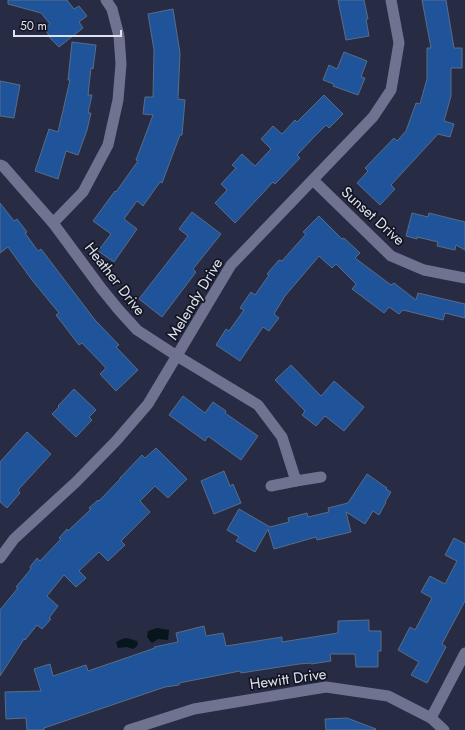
<svg xmlns="http://www.w3.org/2000/svg" width="465" height="730" viewBox="0 0 465 730" font-family="Jost,sans-serif">
<rect width="100%" height="100%" fill="#282b44"/>
<g fill="#07151d">
<path d="M157,628L169,630L168,640L158,639L152,643L147,637L148,631Z"/>
<path d="M127,638L137,641L138,644L136,647L133,649L127,647L118,648L116,642L122,639Z"/>
</g>
<g fill="#1f549a" stroke="#5a6c85">
<path d="M8,0H67L74,9L79,6L87,16L79,22L83,28L59,47L50,38L45,28L50,24L41,13L8,4Z"/>
<path d="M338,0H364L368,19H366L369,36L346,40Z"/>
<path d="M422,0H446L454,48H462V68H451V96L444,121L454,124L450,137L438,134L391,185L395,189L380,205L357,183L368,171L365,168L394,138L397,141L406,131L416,103L420,104L427,79V48H431Z"/>
<path d="M173,9L180,53L178,99L185,100L182,135H180L162,183L160,182L143,206L137,201L124,219L137,229L114,262L98,251L111,234L93,221L115,191L116,192L138,161L136,160L153,115L143,114L145,97H153L154,50L148,14Z"/>
<path d="M72,42L96,45L93,69L91,68L88,95H92L88,113H91L87,130L78,155L66,151L58,179L35,171L49,129L58,132L70,80H68Z"/>
<path d="M344,52L367,61L361,77L365,78L358,95L333,86L334,84L323,80L329,65L337,69Z"/>
<path d="M0,81L20,85L14,118L0,116Z"/>
<path d="M324,95L343,114L329,128L326,125L314,137L297,155L300,158L275,184L273,182L235,223L215,203L227,190L221,184L236,168L232,165L242,154L255,166L271,149L261,139L273,126L282,134L295,120L297,122Z"/>
<path d="M0,203L14,221L17,219L27,232L25,233L38,251L41,249L95,320L119,345L116,347L138,370L116,391L100,374L106,368L82,343L79,345L56,315L59,313L32,280L8,247L0,253Z"/>
<path d="M192,212L221,234L193,269L196,272L162,317L139,299L188,236L179,229Z"/>
<path d="M412,213L428,217L429,213L465,222V250L456,245L455,250L437,246L438,242L417,237V239L406,236Z"/>
<path d="M319,216L342,239L344,238L360,253L355,258L391,285L394,283L416,300L418,293L465,304V318L445,313L443,320L403,310L399,314L389,307L384,313L352,289L356,284L336,264L332,268L319,256L285,296L274,314L279,318L269,331L263,327L240,361L216,345L226,329L229,331L244,310L240,308L251,292L255,295L269,275L267,274L279,260L282,261L306,234L303,232Z"/>
<path d="M291,365L321,396L334,381L364,407L344,431L325,416L316,426L302,415L305,411L275,380Z"/>
<path d="M74,389L96,410L89,417L92,420L76,437L52,414L59,407L58,406Z"/>
<path d="M183,396L205,413L213,402L226,411L225,413L258,436L241,460L208,436L205,441L169,415Z"/>
<path d="M27,432L51,454L18,490L20,493L7,508L0,502V462Z"/>
<path d="M156,448L187,479L168,498L155,486L140,501L150,512L121,541L125,545L108,561L99,552L79,571L86,578L76,587L64,575L47,596L58,606L49,618L51,619L42,629L37,625L25,640L24,639L0,676V610L18,588L16,587L31,569L30,567L37,558L40,561L61,539L59,538L67,529L68,531L91,509L89,508L98,500L99,501L120,479V478L142,455L145,458Z"/>
<path d="M224,471L230,486L233,484L241,503L214,514L201,481Z"/>
<path d="M367,474L387,488L386,489L391,492L385,502H386L379,515L373,511L365,524L346,512L351,532L317,540L316,537L274,549L268,529L255,552L236,541L239,537L227,530L239,509L270,527L289,522L288,518L307,513L308,517L329,512L328,508L348,503Z"/>
<path d="M454,538L465,544V601L442,644L446,647L427,683L411,675L419,662L398,650L410,627L415,630L432,598L421,592L430,576L445,584L457,561L445,555Z"/>
<path d="M369,620V631H381V651H378V667H356L355,654H330L331,661L311,664V663L299,664L241,673L240,671L179,683V685L165,687L44,728V730H27L26,718L6,719L5,692L41,691L34,669L50,664L53,676L86,665L88,671L155,648L154,647L178,642L176,633L204,626L206,636L223,633L226,646L282,637V642L338,633V621Z"/>
<path d="M347,718L376,729L375,730H326L325,719Z"/>
</g>
<g fill="none" stroke-linecap="round" stroke-linejoin="round">
<g stroke="#6f7390" stroke-width="11">
<path d="M0,165L3,166L53,223L101,288L118,309L137,330L177,356L258,405L282,437L296,481L321,477"/>
<path d="M313,180L391,256L424,270L465,278"/>
<path d="M53,223L83,192L108,145L118,100L121,64L119,36L112,9L106,0"/>
<path d="M271,486L296,481"/>
<path d="M0,558L14,539L76,482L116,441L148,404L231,265L373,117L391,90L399,43L391,0"/>
<path d="M431,718L465,653"/>
<path d="M129,730L194,709L326,687L388,696L431,718L444,730"/>
</g>
</g>
<g text-anchor="middle" stroke-width="3.5" stroke-linejoin="round" paint-order="stroke">
<g font-size="15" fill="#dfe2f2" stroke="#131520">
<text transform="translate(373 216) rotate(42)" y="5">Sunset Drive</text>
<text transform="translate(115 279) rotate(52)" y="5">Heather Drive</text>
<text transform="translate(195 299) rotate(-59)" y="5">Melendy Drive</text>
<text transform="translate(288 679) rotate(-8)" y="5">Hewitt Drive</text>
</g>
</g>
<path d="M14 30v6h107v-6" fill="none" stroke="#dfe2f2" stroke-width="2"/>
<text x="20" y="30" font-size="12" fill="#dfe2f2" stroke="#131520" stroke-width="3" paint-order="stroke">50 m</text>
</svg>
